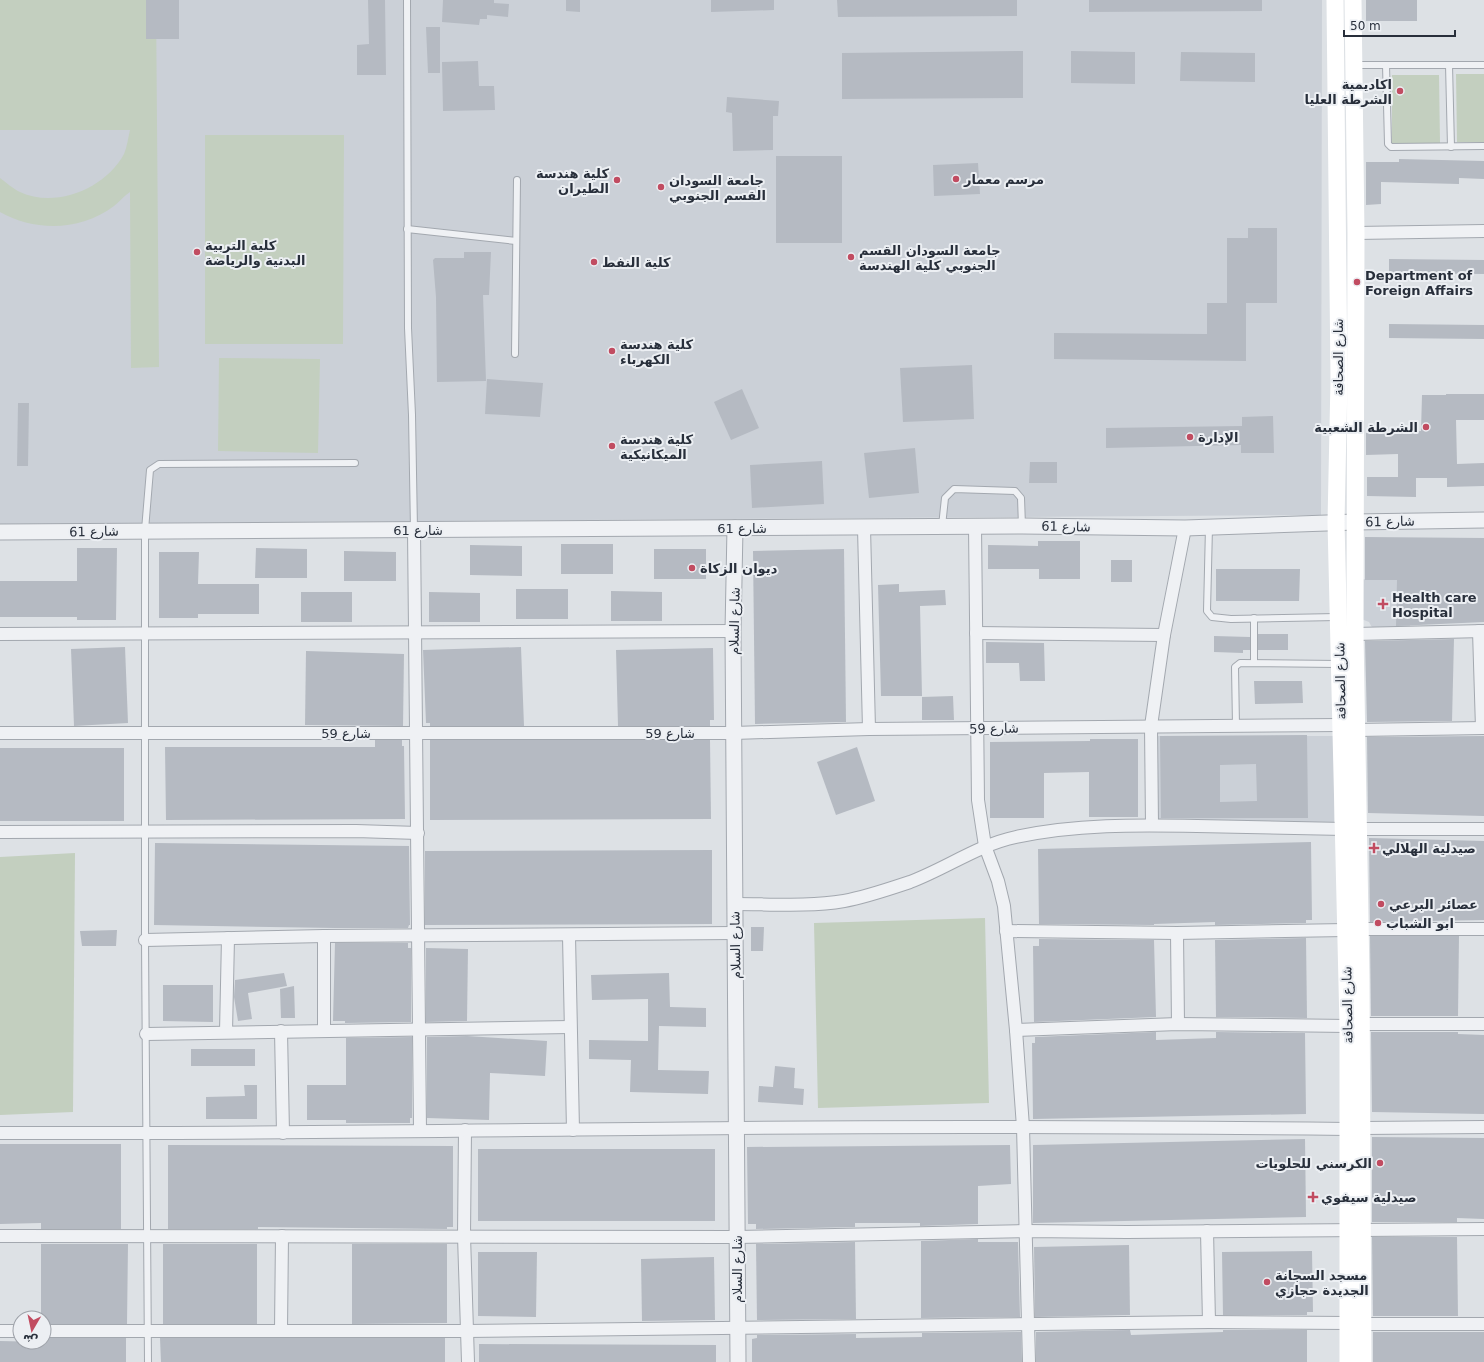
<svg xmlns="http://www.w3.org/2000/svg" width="1484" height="1362" viewBox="0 0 1484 1362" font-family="'DejaVu Sans',Vazirmatn,sans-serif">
<rect width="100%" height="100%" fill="#dde1e5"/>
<g fill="#cbd0d7">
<path d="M0,0H1322L1321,515L0,524Z"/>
<path d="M1356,579L1409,580L1410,630L1374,631L1369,622L1356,617Z"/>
<path d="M1156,736H1334V825L1157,822Z"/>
</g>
<g fill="#c3cfbf">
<path d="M0,0H156L159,367L131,368L130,192C124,196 119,202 114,206C81,231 35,232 0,212V178C6,182 13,189 20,192C56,209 106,188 124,154C127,147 128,138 130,130H0Z"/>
<path d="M1456,74H1484V142H1457Z"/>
<path d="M1392,75H1439L1440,143H1392Z"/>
<path d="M205,135H344L343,344H205Z"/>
<path d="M219,358L320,359L318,453L218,451Z"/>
<path d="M75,853L73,1112L0,1115V857Z"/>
<path d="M985,918L989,1103L818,1108L814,923Z"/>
</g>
<g fill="#b5bac2" fill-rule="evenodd">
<rect x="146" y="0" width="33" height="39"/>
<path d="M368,0H385L386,75H357V45L369,44Z"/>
<path d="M443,0H494V3L509,4L508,17L487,15V19H480L479,25L442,22Z"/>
<path d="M566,0H580V12L566,11Z"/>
<path d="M711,0H774V10L711,12Z"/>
<path d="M837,0H1017V16L838,17Z"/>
<path d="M1089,0H1262V11L1089,12Z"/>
<rect x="1366" y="0" width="51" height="21"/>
<path d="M426,27H440V73H428Z"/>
<path d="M1023,51V98L842,99V53Z"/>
<path d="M1071,51L1135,52V84L1071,83Z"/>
<path d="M1181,52L1255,53V82L1180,81Z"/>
<path d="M478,61L479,86H494L495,110L443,111L442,62Z"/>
<path d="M727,97L779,101L778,116H773V150L733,151L732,113L726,112Z"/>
<rect x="776" y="156" width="66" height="87"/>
<path d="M1399,159L1484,161V179L1459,178V184L1381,182V204L1366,205V162H1399Z"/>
<path d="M978,163L980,194L934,196L933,165Z"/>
<path d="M1248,228H1277V303H1246V361L1054,359V333L1207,334V303H1227V238H1248Z"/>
<path d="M464,252H491L489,295H483L486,381L437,382L436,297L433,260L435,258H464Z"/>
<path d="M1389,259L1484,260V274L1389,273Z"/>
<path d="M1389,324L1484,325V339L1389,338Z"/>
<path d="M972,365L974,419L903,422L900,368Z"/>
<path d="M487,379L543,383L540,417L485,414Z"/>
<path d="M742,389L759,428L731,440L714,402Z"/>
<path d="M1446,394H1484V420H1456L1457,464L1484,463V486L1447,487V478H1416V497L1367,496V477H1398V454L1366,455V433L1421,431L1422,395H1446Z"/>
<path d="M18,403H29L28,466H17Z"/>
<path d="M1273,416L1274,453H1241V445L1106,448V428L1242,426V417Z"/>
<path d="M915,448L919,493L869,498L864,453Z"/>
<path d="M822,461L824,504L752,508L750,465Z"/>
<path d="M1030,462H1057V483H1029Z"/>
<path d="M1365,537L1484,538V622L1396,626L1397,580H1365Z"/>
<path d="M1038,541H1080V579H1039V569H988V545L1038,546Z"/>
<rect x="561" y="544" width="52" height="30"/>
<path d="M470,545L522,546V576L470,575Z"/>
<path d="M77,548H117L116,620H77V617H0V581H77Z"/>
<path d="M256,548L307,549V578H255Z"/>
<rect x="654" y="549" width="52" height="30"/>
<path d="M844,549L846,722L755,724L753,551Z"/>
<path d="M344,551L396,552V581H344Z"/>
<path d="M159,552H199L198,584H259V614H198V618H159Z"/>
<rect x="1111" y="560" width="21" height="22"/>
<path d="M1216,569H1300L1299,601H1216Z"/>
<path d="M899,584V592L945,590L946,605L920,606L922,696H881L878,585Z"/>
<rect x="516" y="589" width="52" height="30"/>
<path d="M611,591L662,592V621H611Z"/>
<rect x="301" y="592" width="51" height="30"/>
<path d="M429,592L480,593V622H429Z"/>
<rect x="1258" y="634" width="30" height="16"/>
<path d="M1214,636L1250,637V650H1243V653L1214,652Z"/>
<path d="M1454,639L1452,721L1367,722L1365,641Z"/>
<path d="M986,642L1044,643L1045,681H1020L1019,663H986Z"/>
<path d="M125,647L128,723L74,726L71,649Z"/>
<path d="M521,647L524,726H430V723H426L423,650Z"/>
<path d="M713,648L714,720H710V726H618L616,650Z"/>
<path d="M306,651L404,654L403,726L305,725Z"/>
<path d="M1254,681H1302L1303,703L1255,704Z"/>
<path d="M953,696L954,720H922V697Z"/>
<path d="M1307,735L1308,818H1161L1160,736ZM1256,764L1257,801L1220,802V765Z"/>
<path d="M1484,736V816L1368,813L1367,737Z"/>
<path d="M1090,739H1138V817H1089V772L1044,773V818H990V742L1090,741Z"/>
<path d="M375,740H402V746H404L405,819L166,820L165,747H375Z"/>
<path d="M430,740H710L711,819L430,820Z"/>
<path d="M857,747L875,801L836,815L817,762Z"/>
<rect x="0" y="748" width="124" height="73"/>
<path d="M1369,838L1484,841V920L1370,922Z"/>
<path d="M1311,842L1312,920H1306V923L1215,925V922L1154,924V925L1039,924L1038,849Z"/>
<path d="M155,843L409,846L410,925H409L408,928H335L154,925Z"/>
<path d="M712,850V924L425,925V851Z"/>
<path d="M751,927H764L763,951H751Z"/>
<path d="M117,930L116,946H82L80,931Z"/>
<path d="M1370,936H1459L1458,1016H1371Z"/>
<path d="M1306,938L1307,1018L1216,1017L1215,940Z"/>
<path d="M1039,939L1154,940L1156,1017L1034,1022L1033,946H1039Z"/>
<path d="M335,943H408V948H411V1022L345,1023V1021H333Z"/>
<path d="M426,948L468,949L467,1021L426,1022Z"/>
<path d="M284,973L287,986L248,993L252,1019L238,1021L234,997L235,980Z"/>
<path d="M669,973L670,1007L706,1008V1027L659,1026L658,1070L709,1071L708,1094L630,1092L631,1060L589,1059V1040L648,1041V999L592,1000L591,975Z"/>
<path d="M163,985H213V1022L163,1021Z"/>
<path d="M294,986L295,1018H281L280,989Z"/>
<path d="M1156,1032V1040L1216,1038V1032L1305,1033L1306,1114L1033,1119L1032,1043H1035V1037Z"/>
<path d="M1371,1032H1458V1034L1484,1035V1114L1372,1112Z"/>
<path d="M467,1036L547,1041L545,1076L490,1073L489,1120L427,1118V1037Z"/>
<path d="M412,1037V1118H410V1123H346V1120H307V1085H346V1038Z"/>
<rect x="191" y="1049" width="64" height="17"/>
<path d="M775,1066L795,1068L794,1088L804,1089L803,1105L758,1102L759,1086L773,1087Z"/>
<path d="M244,1085H257V1119H206V1097L245,1096Z"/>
<path d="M1372,1137L1484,1138V1219L1457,1218V1222H1372Z"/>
<path d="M1305,1139L1306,1217L1033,1223V1145Z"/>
<path d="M0,1144H121V1229H41V1223L0,1224Z"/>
<path d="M168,1145L453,1146V1227H447V1229L258,1227V1229H168Z"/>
<path d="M1010,1145L1011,1184L978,1186V1224L920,1226V1223H855V1227L756,1229V1224H748L747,1147Z"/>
<rect x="478" y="1149" width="237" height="72"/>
<path d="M1372,1237H1457L1458,1316H1373Z"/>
<path d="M978,1239V1242H1018L1020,1317L921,1318V1241Z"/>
<path d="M855,1242L856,1319L757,1320L756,1244Z"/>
<path d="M41,1244H128L127,1324H44V1318H41Z"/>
<rect x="163" y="1244" width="94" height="80"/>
<path d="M352,1244H447V1323L352,1324Z"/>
<path d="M1129,1245L1130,1315L1035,1317L1034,1247Z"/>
<path d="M1312,1251L1313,1312H1307V1315H1223L1222,1252Z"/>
<path d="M478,1252H537L536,1317L478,1316Z"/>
<path d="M714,1257L715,1320L642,1321L641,1259Z"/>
<path d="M1130,1330L1131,1335L1223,1332V1330H1307V1362H1036V1332Z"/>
<path d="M1021,1332L1022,1362H752V1339L757,1338V1335L856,1334V1338L922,1337V1333Z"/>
<rect x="1373" y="1332" width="111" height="30"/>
<path d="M44,1338H126V1362H0V1341L44,1342Z"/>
<path d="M160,1338H445V1362H161Z"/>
<path d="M479,1344L716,1345V1362H479Z"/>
</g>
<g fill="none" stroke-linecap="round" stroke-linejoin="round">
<defs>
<g id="service">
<path d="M407,0L408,328L412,415L414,530"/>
<path d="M1356,65H1484"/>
<path d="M1386,65L1388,144L1391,147L1484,146"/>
<path d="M1449,65L1451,147"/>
<path d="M407,229L516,241"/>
<path d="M515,354L517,180"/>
<path d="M942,526L945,498L954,489L1015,491L1021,498L1022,526"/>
<path d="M1209,527L1207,611L1212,617L1231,619L1337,617"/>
<path d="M1254,663V618"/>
<path d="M1236,726L1235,667L1240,663L1338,664"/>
<path d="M148,1362L145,940V530L150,470L159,464L355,463"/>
</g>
<g id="minor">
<path d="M1356,233L1484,231"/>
<path d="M975,526L978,800L985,846L998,881L1004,906L1016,1030L1023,1127L1029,1362"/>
<path d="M864,528L869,729"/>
<path d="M414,530L420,1130"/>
<path d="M1479,631L1482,728"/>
<path d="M976,633L1164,635"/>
<path d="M0,634L733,631"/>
<path d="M1355,634L1484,631"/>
<path d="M1356,730L1484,728"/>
<path d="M0,733H734L869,729L1341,725"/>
<path d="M1152,825L1151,726L1164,635L1185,528"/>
<path d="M1358,829H1484"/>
<path d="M0,832L356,831L418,833"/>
<path d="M735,904C770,904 809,907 844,901C866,897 889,889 910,882C947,868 978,845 1016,837C1075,824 1137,825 1197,826C1246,827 1295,828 1344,829"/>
<path d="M1360,929H1484"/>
<path d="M1006,931L1177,933L1346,930"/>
<path d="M1177,933L1178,1024"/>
<path d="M569,936L573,1130"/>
<path d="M145,940L324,936L735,933"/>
<path d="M1361,1024H1484"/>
<path d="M1016,1030L1178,1024L1348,1026"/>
<path d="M281,1031L283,1133"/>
<path d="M324,1031V936"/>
<path d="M226,1032L228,938"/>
<path d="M146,1034L570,1027"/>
<path d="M1362,1128L1484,1127"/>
<path d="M465,1130L464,1236L468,1362"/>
<path d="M0,1133C246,1134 492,1130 739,1128C942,1126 1145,1127 1348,1129"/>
<path d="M1207,1231L1209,1322"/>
<path d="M0,1236L737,1237L1026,1231L1127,1232L1484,1229"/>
<path d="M1363,1324H1484"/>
<path d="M281,1330L282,1236"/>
<path d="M0,1331H20"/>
<path d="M44,1331H467L1209,1322L1348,1323"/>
</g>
<g id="tertiary">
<path d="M735,528L733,631L738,1362"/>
<path d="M0,532L1022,526L1185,528L1355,522L1484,520"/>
</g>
</defs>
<use href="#service" stroke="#a3a8af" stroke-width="8"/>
<use href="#minor" stroke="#a3a8af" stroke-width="14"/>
<use href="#tertiary" stroke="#a3a8af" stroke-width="17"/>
<use href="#service" stroke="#eff1f4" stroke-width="6"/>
<use href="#minor" stroke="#eff1f4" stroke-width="12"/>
<use href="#tertiary" stroke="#eff1f4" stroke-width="15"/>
<g stroke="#fff" stroke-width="17">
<path d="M1335,0L1339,380L1336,522L1348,1026V1362"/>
<path d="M1353,0L1356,233L1355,634L1361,978L1363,1362"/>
</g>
</g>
<g fill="#c14c61" stroke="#eceff3" stroke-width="1.5">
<circle cx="1400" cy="91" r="4"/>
<circle cx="956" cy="179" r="4"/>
<circle cx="617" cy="180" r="4"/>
<circle cx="661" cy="187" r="4"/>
<circle cx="197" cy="252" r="4"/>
<circle cx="851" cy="257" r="4"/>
<circle cx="594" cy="262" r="4"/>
<circle cx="1357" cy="282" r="4"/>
<circle cx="612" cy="351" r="4"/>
<circle cx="1426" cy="427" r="4"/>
<circle cx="1190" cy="437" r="4"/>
<circle cx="612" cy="446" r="4"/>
<circle cx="692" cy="568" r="4"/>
<path d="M1381 598h4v4h4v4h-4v4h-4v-4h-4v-4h4z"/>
<path d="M1372 842h4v4h4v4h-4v4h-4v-4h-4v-4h4z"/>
<circle cx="1381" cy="904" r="4"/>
<circle cx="1378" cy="923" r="4"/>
<circle cx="1380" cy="1163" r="4"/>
<path d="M1311 1191h4v4h4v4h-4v4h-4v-4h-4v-4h4z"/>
<circle cx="1267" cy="1282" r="4"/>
</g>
<g text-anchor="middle" stroke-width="4" stroke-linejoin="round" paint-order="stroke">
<g font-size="13" font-weight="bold" fill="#282f3b" stroke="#eceff3" text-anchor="start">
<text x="1392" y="89" text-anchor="end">اكاديمية<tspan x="1392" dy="15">الشرطة العليا</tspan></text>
<text x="609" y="178" text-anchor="end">كلية هندسة<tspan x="609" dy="15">الطيران</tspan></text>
<text x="964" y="184">مرسم معمار</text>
<text x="669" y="185">جامعة السودان<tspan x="669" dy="15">القسم الجنوبي</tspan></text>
<text x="205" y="250">كلية التربية<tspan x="205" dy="15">البدنية والرياضة</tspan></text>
<text x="859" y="255">جامعة السودان القسم<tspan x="859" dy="15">الجنوبي كلية الهندسة</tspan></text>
<text x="602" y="267">كلية النفط</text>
<text x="1365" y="280">Department of<tspan x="1365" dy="15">Foreign Affairs</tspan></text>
<text x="620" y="349">كلية هندسة<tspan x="620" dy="15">الكهرباء</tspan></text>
<text x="1418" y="432" text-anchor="end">الشرطة الشعبية</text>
<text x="1198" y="442">الإدارة</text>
<text x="620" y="444">كلية هندسة<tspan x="620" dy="15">الميكانيكية</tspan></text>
<text x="700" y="573">ديوان الزكاة</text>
<text x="1392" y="602">Health care<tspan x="1392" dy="15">Hospital</tspan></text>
<text x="1382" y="853">صيدلية الهلالي</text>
<text x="1389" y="909">عصائر البرعي</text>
<text x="1386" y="928">ابو الشباب</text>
<text x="1372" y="1168" text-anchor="end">الكرسني للحلويات</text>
<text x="1321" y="1202">صيدلية سيفوي</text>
<text x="1275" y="1280">مسجد السجانة<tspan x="1275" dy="15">الجديدة حجازي</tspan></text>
</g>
<g font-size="13" fill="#282f3b" stroke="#eceff3">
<text transform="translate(1338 357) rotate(-90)" y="5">شارع الصحافة</text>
<text transform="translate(1390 521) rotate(-1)" y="5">شارع 61</text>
<text transform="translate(1066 526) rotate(1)" y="5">شارع 61</text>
<text x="742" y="533">شارع 61</text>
<text x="418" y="535">شارع 61</text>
<text transform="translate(94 531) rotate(-1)" y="5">شارع 61</text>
<text transform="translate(734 621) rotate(-89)" y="5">شارع السلام</text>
<text transform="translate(1340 681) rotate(-91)" y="5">شارع الصحافة</text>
<text transform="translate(994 728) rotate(-1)" y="5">شارع 59</text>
<text x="346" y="738">شارع 59</text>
<text x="670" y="738">شارع 59</text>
<text transform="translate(735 945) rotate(-91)" y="5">شارع السلام</text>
<text transform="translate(1347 1005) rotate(-91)" y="5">شارع الصحافة</text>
<text transform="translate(737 1269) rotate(-90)" y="5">شارع السلام</text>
</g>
</g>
<g transform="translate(32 1330) rotate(189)"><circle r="19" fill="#eceff3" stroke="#9ea2a9"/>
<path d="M0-3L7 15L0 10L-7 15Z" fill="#c14c61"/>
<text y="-6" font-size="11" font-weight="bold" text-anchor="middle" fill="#282f3b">ش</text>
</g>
<path d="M1344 30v6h111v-6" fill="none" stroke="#282f3b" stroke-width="2"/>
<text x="1350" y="30" font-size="12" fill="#282f3b" stroke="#eceff3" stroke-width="3" paint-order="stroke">50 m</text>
</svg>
